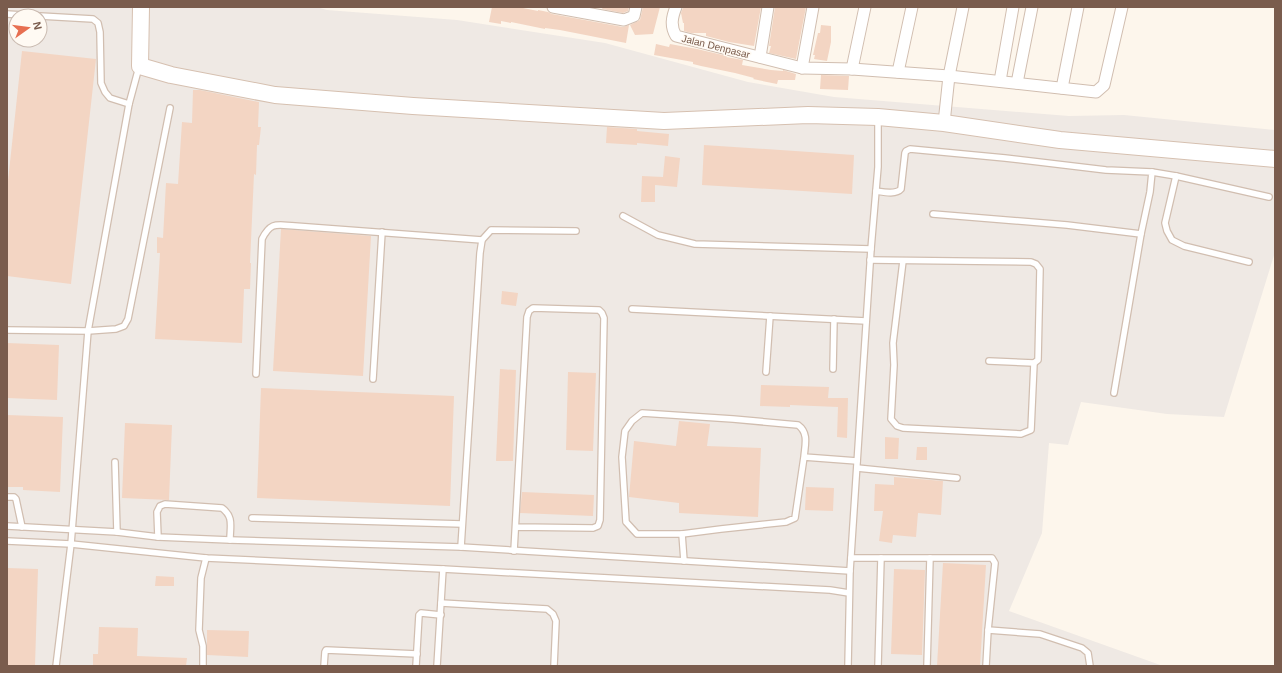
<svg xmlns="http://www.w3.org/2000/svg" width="1282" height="673" viewBox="0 0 1282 673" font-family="Arial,sans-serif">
<rect width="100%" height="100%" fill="#fdf6ec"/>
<path fill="#efe9e4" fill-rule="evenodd" d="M7,7H316L327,10L457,20L605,43L748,82L834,97L1069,116L1124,115L1275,130V252L1224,417L1167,414L1081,402L1068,445L1049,443L1042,533L1009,611L1163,666H7ZM16,16H40V40H16Z"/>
<g fill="#f3d5c3">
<path d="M492,7H523V8L538,11V10L548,12L552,14L623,27L629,25L626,43L560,30L545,28V29L511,22V23L501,21V24L489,22Z"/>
<path d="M603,7H629L628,11L623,13L602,9Z"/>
<path d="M643,7H660L653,34L635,35L630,25L640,20Z"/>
<path d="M692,7H761L754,46L729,42L706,36V33H691L684,31V23H683L681,13L683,8Z"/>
<path d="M775,7H806L796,59L769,53L771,46H769Z"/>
<path d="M821,25L831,26V42L827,61L814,59L815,55H813L818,33H820Z"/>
<path d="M656,44L669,47L670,44L697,49L727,56L726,57L743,60L742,65L771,70L783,71V70L796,74L795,80H778L777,84L753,79L754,78L735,73L701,66L693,64V62L654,55Z"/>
<path d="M22,51L96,59L71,284L7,276V190Z"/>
<path d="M821,75L849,76L848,90L820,89Z"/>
<path d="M193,90H200L259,102L258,127H261L259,145H257L256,175L254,174L250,263H251L250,289H244L242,343L155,339L160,253H157V237L163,238L166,183L178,184L182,122L192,123Z"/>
<path d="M607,127L637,129V131L669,134L668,146L637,143V145L606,143Z"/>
<path d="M704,145L854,155L852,194L702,185Z"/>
<path d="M665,156L680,158L677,187L655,185V202H641L642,176L663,177Z"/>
<path d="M281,229L371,236L363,376L273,371Z"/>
<path d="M502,291L518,293L516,306L501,304Z"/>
<path d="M7,343L59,345L57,400L7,398Z"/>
<path d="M500,369L516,370L513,461H496Z"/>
<path d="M568,372L596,373L593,451L566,450Z"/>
<path d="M761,385L829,387L828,398H848L847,438L837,437L838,407L790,405V407L760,406Z"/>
<path d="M261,388L454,396L450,506L257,498Z"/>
<path d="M7,415L63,417L60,492L23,490V487H7Z"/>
<path d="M679,421L710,424L707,446L761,448L758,517L679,513V503L629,497L634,441L676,446Z"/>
<path d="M125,423L172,425L169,500L122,498Z"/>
<path d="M885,437L899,438L898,459H885Z"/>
<path d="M917,447H927V460H916Z"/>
<path d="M894,477L943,481L941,515L918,513L916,537L893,535L892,543L879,541L883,511H874L875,484L894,485Z"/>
<path d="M806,487L834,488L833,511L805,510Z"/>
<path d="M522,492L594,495L593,516L520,513Z"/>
<path d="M943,563L986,565L980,666H937Z"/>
<path d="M7,568L38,569L35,666H7Z"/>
<path d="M894,569L925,570L922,655L891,654Z"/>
<path d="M156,576L174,577V586H155Z"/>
<path d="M99,627L138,628L137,656L187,658L186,666H93V654H98Z"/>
<path d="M207,630L249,631L248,657L207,655Z"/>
</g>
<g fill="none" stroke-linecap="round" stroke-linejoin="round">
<defs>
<g id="service">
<path d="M7,14L39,16"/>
<path d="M40,16L93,19L98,23L100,32L101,83L105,92L110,98L129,104"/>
<path d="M1152,172L1176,176L1269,197"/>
<path d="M1176,176L1165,223L1167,231L1172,240L1184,246L1249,262"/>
<path d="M876,191C883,192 896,195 901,189L905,153L906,151L910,149L1005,158L1106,170L1152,172L1150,192L1141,234L1114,393"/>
<path d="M933,214L1067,225L1141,234"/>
<path d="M623,216L658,235L695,244L871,249"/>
<path d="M870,260L1031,262L1036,264L1040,269L1038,360L1034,363L989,361"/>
<path d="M903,261L893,343L894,365L891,419L897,426L903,428L1021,434L1031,430L1034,363"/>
<path d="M632,309L866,321"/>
<path d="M7,330L88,331L116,329L124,326L128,319L170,108"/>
<path d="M833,369L834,319"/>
<path d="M766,372L770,316"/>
<path d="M256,374L262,239C271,221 277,225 295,226L482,240"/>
<path d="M373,379L382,232"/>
<path d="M804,457L795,518L786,522L721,529L682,534H637L626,522L622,457L625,431L632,421L642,413L733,419L798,425C809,433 805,445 804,457L857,461"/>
<path d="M115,462L117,532"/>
<path d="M857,468L957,478"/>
<path d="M7,497H14L16,499L22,527"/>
<path d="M252,518L462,524"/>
<path d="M7,526L117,532L158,537L230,540L461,547L850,571"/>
<path d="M682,534L684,561"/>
<path d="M158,537L157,512L160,506L165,504L222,508C234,517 230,526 230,540"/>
<path d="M7,541L71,544L206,558L443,569L830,590L849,593"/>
<path d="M461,547L480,253L482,240L491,230L576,231"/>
<path d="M514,551L527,317L529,311L533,308L599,310L602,313L604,318L600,520L598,526L593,528L516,527"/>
<path d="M851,558H992L995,563L988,630L986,666"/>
<path d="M441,603L547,609L553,614L556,621L554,666"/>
<path d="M988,630L1040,634L1082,648L1088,653L1090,666"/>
<path d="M56,666L71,544L88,331L129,104L139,67"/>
<path d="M203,666V646L199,630L201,578L206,558"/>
<path d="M324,666L325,652L326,650L417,654"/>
<path d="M416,666L419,615L421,613L441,615"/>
<path d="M437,666L443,569"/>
<path d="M848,666L850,571L871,249L878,167V119"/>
<path d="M878,666L881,558"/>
<path d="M927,666L930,558"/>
</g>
<g id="minor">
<path d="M553,7L624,20L634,16L636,7"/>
<path d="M676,7C672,17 670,26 676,36L802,68L852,69L949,76L1096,92L1104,85L1122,7"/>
<path d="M760,57L768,7"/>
<path d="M802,68L813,7"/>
<path d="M852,69L865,7"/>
<path d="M898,72L912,7"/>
<path d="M1000,81L1013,7"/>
<path d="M1017,83L1032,7"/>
<path d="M1062,88L1078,7"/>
<path d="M944,123L949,76L963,7"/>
</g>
<path id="secondary" d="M141,7L140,66L171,75L275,95L413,106L664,121L808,115L878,117L944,123L1060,140L1275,159"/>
</defs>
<use href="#service" stroke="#d1beb0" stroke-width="8"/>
<use href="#minor" stroke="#d1beb0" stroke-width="13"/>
<use href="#secondary" stroke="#d6c0b0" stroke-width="18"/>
<use href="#service" stroke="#fff" stroke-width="5.5"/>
<use href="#minor" stroke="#fff" stroke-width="11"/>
<use href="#secondary" stroke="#fff" stroke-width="16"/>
</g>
<g text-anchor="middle" stroke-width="3" stroke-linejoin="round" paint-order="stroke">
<g font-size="10" fill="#7a5c4d" stroke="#fffaf3">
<text transform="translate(716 46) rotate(14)" y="4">Jalan Denpasar</text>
</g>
</g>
<rect width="1282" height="673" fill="none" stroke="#7a5c4d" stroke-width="16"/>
<g transform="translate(28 28) rotate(76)"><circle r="19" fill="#fffaf3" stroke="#cabbb1"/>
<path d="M0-3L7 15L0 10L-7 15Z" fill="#e76f51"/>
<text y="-6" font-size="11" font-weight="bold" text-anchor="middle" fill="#7a5c4d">N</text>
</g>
</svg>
